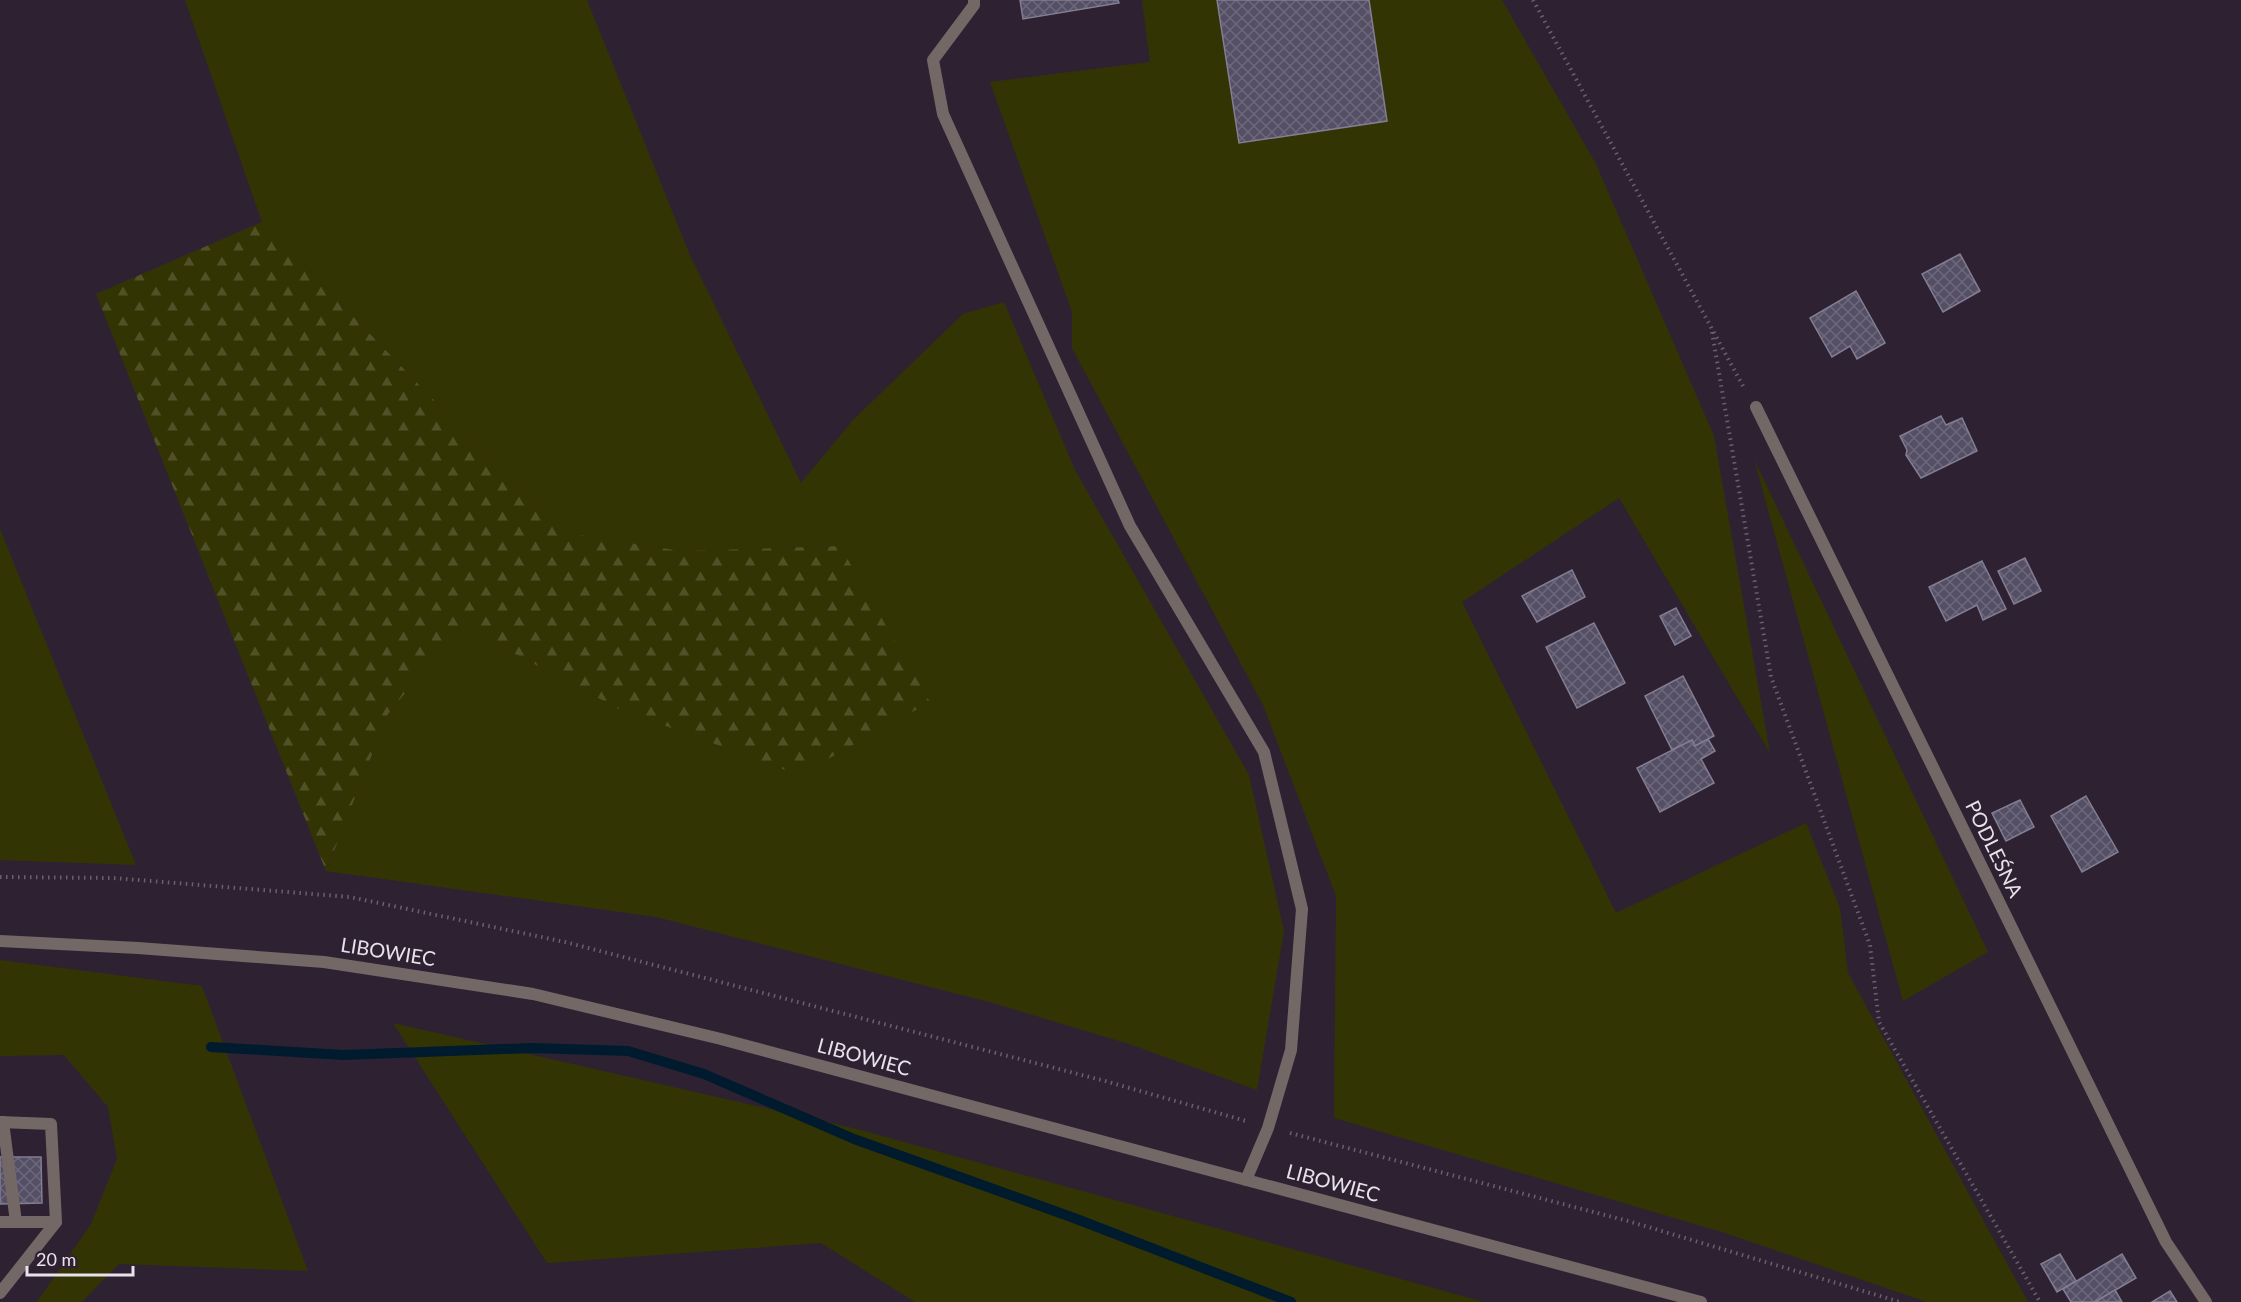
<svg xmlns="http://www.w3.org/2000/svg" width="2241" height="1302" viewBox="0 0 2241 1302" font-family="Lato,sans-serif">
<defs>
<pattern id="forest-firs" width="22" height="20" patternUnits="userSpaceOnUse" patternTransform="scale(1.5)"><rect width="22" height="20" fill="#333403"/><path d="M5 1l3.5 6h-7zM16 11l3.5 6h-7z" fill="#515128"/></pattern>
<pattern id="building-cross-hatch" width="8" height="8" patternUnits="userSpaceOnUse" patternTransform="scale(1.5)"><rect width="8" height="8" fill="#544f64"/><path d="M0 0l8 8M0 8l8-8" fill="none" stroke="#6d687a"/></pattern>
</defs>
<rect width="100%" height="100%" fill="#2e2232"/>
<g fill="#333403">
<path d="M185,0H587L689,253L801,483L853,420L963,314L1004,302L1075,470L1249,775L1284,931L1257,1090L1129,1044L993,1003L656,917L326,871L388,714L461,625L617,708L840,546L681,551L561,532L262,222Z"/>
<path d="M1142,0H1502L1596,164L1714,436L1770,753L1619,498L1462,602L1616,913L1806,823L1840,908L1848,973L2028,1302H1927L1722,1232L1334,1118L1336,896L1263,705L1072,348V312L990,82L1150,62Z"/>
<path d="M1754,459L1988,952L1903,1001Z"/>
<path d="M0,529L136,865L0,860Z"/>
<path d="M0,960L202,986L308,1271L119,1264L82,1302H37L91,1224L117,1159L108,1107L64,1055L0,1056Z"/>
<path d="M393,1023L857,1129L1484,1302H915L821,1243L547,1263Z"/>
</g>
<path fill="url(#forest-firs)" d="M262,222L561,532L681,551L840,546L930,702L799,775L617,708L461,625L388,714L326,871L96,294Z"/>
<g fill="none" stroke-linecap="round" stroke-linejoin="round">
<path stroke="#001b2d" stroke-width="10" d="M211,1047L343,1055L533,1048L628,1051L704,1074L854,1139L1074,1218L1291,1302"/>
</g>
<g fill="url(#building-cross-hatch)" stroke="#837e94" stroke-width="1.5">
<path d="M1020,0H1118L1119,3L1023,19Z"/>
<path d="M1217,0H1369L1387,121L1239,143Z"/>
<path d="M1960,254L1980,291L1943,312L1922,274Z"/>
<path d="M1856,291L1885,343L1857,359L1850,346L1832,357L1810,318Z"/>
<path d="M1941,416L1946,425L1962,418L1977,451L1921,478L1906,455L1907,450L1900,436Z"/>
<path d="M2025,558L2041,591L2014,604L1998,571Z"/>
<path d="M1982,561L2006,609L1983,620L1977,605L1946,621L1929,587Z"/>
<path d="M1572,570L1585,597L1537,622L1522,596Z"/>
<path d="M1676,608L1691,636L1675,645L1660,616Z"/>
<path d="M1594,623L1625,683L1577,708L1546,647Z"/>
<path d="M1683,676L1714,736L1695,746L1692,740L1672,750L1645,696Z"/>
<path d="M1708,739L1715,751L1701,759L1714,783L1660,812L1637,768L1692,740L1695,746Z"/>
<path d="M2086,796L2118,852L2082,872L2051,816Z"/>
<path d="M2020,800L2034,827L2006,841L1992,813Z"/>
<path d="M0,1157H41L42,1203L0,1204Z"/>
<path d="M2060,1254L2076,1281L2057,1292L2041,1264Z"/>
<path d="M2122,1254L2136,1278L2095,1302H2071L2063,1289Z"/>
<path d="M2115,1290L2122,1302H2095Z"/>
<path d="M2170,1291L2177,1302H2152Z"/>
</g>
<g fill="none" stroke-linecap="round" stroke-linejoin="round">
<g stroke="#6b606f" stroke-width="4" stroke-dasharray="1.5 4.5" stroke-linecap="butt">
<path d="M1533,0L1743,386"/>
<path d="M1712,332L1771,677L1870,945L1879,1022L2040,1302"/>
<path d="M0,877L113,878L350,897L565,942L1105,1081L1246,1121"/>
<path d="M1290,1133L1628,1221L1900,1302"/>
</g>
<g stroke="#746867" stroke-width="12">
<path d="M974,0V5L933,60L943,114L1130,526L1264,752L1302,909L1291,1050L1268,1128L1246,1180"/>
<path d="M0,1122L51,1124L56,1222H0"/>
<path d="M3,1122L16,1222"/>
<path d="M0,1293L56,1222"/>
</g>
<path stroke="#746867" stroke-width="12" d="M1756,407L2166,1242L2206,1302"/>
<path stroke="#746867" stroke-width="12" d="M0,941L138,948L324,962L533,994L721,1039L1701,1302"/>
</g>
<g text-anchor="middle" stroke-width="5" stroke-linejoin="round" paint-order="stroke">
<g font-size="20" fill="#e9e1ec" stroke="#2e2232">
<text transform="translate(1994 849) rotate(64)" y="7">PODLEŚNA</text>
<text transform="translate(388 952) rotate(9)" y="7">LIBOWIEC</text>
<text transform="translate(864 1057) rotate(15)" y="7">LIBOWIEC</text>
<text transform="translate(1333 1183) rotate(15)" y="7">LIBOWIEC</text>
</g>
</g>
<path d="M27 1266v9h106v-9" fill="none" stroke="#e9e1ec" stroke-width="3"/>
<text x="36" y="1266" font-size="18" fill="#e9e1ec" stroke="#2e2232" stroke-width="4.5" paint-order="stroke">20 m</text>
</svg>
